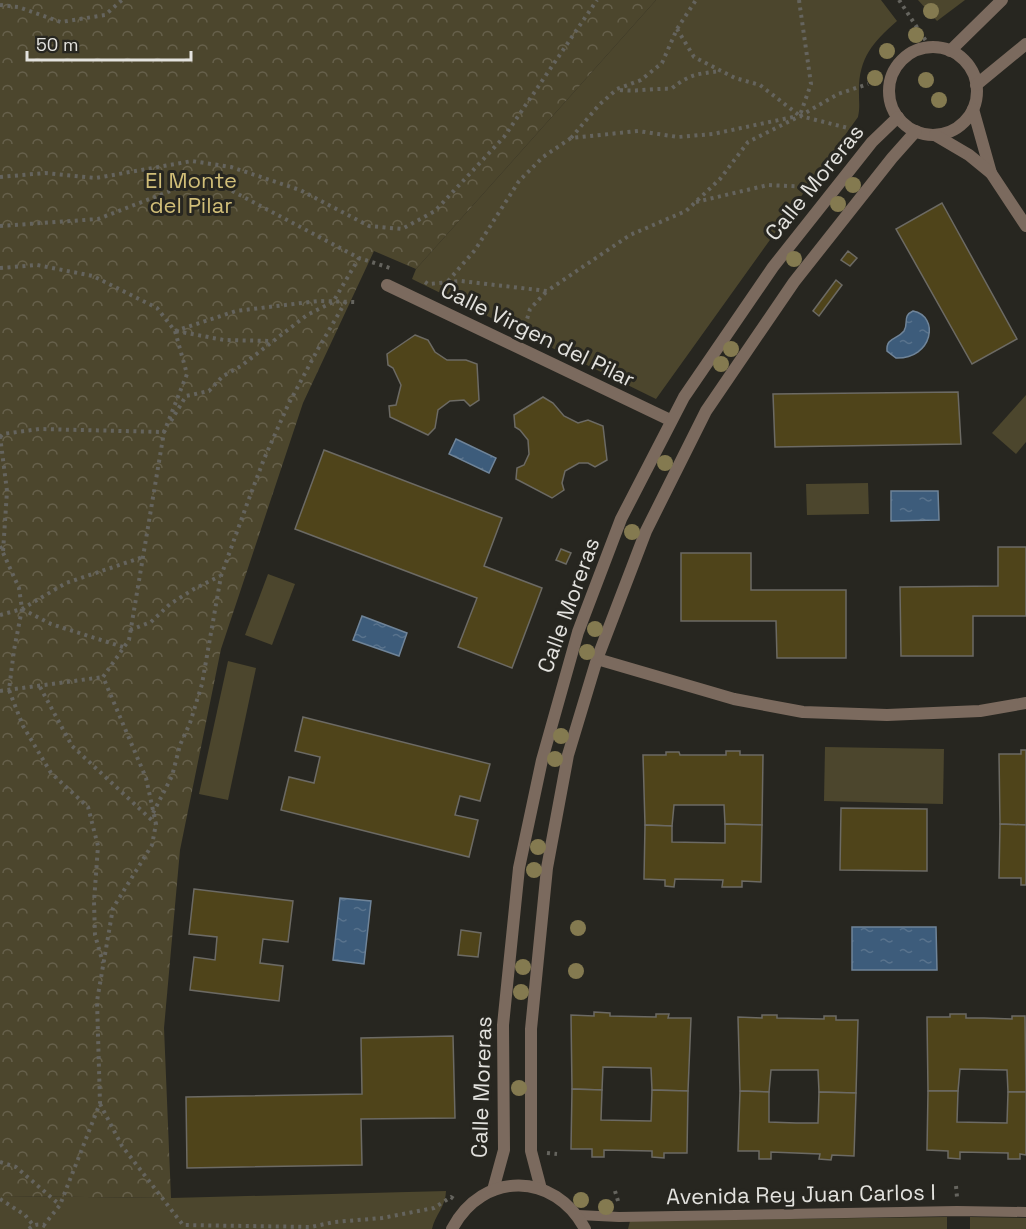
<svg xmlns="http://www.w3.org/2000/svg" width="1026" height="1229" viewBox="0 0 1026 1229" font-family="'Space Grotesk',sans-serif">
<defs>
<pattern id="forest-crowns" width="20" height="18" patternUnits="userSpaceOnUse" patternTransform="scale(1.5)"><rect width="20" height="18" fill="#4c462d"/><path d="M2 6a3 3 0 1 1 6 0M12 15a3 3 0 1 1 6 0" fill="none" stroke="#66604b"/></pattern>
<pattern id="water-ripples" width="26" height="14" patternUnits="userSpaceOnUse" patternTransform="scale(1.5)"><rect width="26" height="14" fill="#3d5c7b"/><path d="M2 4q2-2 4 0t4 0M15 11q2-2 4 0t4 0" fill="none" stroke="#59738d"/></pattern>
</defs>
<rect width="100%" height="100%" fill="#272620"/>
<g fill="#4c462d">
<path d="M656,0H881L897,21C872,43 858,59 859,94C859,103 860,108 858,117L656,399L412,279L416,269Z"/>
<path d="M918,0H965L937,21Z"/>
<path d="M1026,395V442L1016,454L992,433Z"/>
<path d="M868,483L869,514L807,515L806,484Z"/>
<path d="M268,574L295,584L272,645L245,635Z"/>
<path d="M228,661L256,668L228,800L199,794Z"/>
<path d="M825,747L944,749L943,804L824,801Z"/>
<path d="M446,1191C446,1206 435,1215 432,1229H0V1196L171,1198Z"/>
<path d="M947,1217V1229H628L630,1221Z"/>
<path d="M970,1217L1026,1218V1229H970Z"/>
</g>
<path fill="url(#forest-crowns)" d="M0,0H656L416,269L374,251L303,403L221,649L180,850L164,1028L171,1198L0,1196Z"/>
<g fill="url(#water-ripples)" stroke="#6f8499" stroke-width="1.5">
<path d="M913,311C940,316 933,359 896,358L887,351C886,337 897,340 904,331C909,323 902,316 913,311Z"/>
<path d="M456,439L496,458L489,473L449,454Z"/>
<path d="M891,491H938L939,520L891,521Z"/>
<path d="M362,616L407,633L399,656L353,640Z"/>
<path d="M340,898L371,901L364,964L333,960Z"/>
<path d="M852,927H936L937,970H852Z"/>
</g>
<g fill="#4f441a" stroke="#6c6a64" stroke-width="1.5">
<path d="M942,203L1017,339L972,364L896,229Z"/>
<path d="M848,251L857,258L850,266L841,260Z"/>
<path d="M836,280L842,285L819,316L813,311Z"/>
<path d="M415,335L428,340L435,352L447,360H466L477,364L479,400L470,406L464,400L450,401L438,410L435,428L428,435L390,417L389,406L396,405L401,385L393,368L388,365L387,354Z"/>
<path d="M958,392L961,444L775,447L773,394Z"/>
<path d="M543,397L553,403L564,416L578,423L588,420L603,426L607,460L595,467L588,463H579L565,471L562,483L564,490L552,498L516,479L517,468L524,465L529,454L528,440L520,430L515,427L514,415Z"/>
<path d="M324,450L502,518L484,566L542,588L512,668L458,647L477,598L295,529Z"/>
<path d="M998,547H1026V616H973V656H901L900,587L998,586Z"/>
<path d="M561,549L571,553L566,564L556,560Z"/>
<path d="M681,553H751V590H846V658H777L776,621H681Z"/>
<path d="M303,717L490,764L480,801L460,796L455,815L478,820L469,857L281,810L289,777L314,783L320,757L295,751Z"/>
<path d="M1021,750H1026V825L1000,824L999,754H1021Z"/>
<path d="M726,751H740V755H763L762,825L725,824L724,805H674L672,826L645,825L643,755H666V752H679L680,755H726Z"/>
<path d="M841,808L927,809V871L840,870Z"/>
<path d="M725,824L762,825L761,882L742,881V887H722L723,880L675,879L674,887L665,886V880L644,879L645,825L672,826V842L725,843Z"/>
<path d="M1000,824L1026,825V885H1021V878H999Z"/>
<path d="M194,889L293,901L288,942L263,939L260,963L283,966L279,1001L190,990L194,957L215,960L217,937L189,934Z"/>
<path d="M461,930L481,933L478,957L458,955Z"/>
<path d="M594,1012L610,1013V1016L656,1017V1014H669L668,1018H691L688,1091L652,1090L651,1068L603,1067L602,1090L572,1089L571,1015L594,1016Z"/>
<path d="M950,1014H966V1018H984L1012,1019V1016H1025L1026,1092H1008L1007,1070L960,1069L958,1091H928L927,1017H950Z"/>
<path d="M762,1015H777V1018L824,1019V1016H836V1020H858L856,1093L819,1092L818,1070H771L769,1092L740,1091L738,1017L762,1018Z"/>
<path d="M453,1036L455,1118L361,1119L362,1165L187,1168L186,1097L362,1094L361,1038Z"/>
<path d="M572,1089L602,1090L601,1120L651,1121L652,1090L688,1091L687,1153H664V1158L652,1157V1151L604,1150V1157H592V1149H571Z"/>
<path d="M740,1091L769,1092V1122L796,1123H818L819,1092L856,1093L854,1156L832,1155L831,1160L819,1159L820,1154L771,1152V1159H759V1151H738Z"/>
<path d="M928,1091H958L957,1122L1007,1123L1008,1092H1026V1155L1020,1154V1159H1008V1153L960,1152V1159L948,1158V1151L927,1150Z"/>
</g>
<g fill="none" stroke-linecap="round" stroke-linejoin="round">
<g stroke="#65645e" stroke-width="4" stroke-dasharray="3 4.5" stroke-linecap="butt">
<path d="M799,0L811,84L800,115"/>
<path d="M899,0L930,47"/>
<path d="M0,5L18,7L61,22L105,15L122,0"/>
<path d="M677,29L694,57L735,78L760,85L800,116"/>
<path d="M620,90C637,92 653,88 671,89C690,74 696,74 721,71"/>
<path d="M800,116L838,94L868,84"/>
<path d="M571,138L599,105L617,89L641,80L662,63L677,29L696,0"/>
<path d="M0,177L45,173L96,178L192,161L231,167L300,190L369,226L402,229L435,211L504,137L597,0"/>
<path d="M696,202L768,185L811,187"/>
<path d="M0,226L98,219L178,188L219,184L359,258L390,268"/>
<path d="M0,268L37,265L93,276L157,308L175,331L187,374L164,432L129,640L103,677L146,778L156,824L152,845L113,908L97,1001L100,1103L60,1205L44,1225"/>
<path d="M448,281L475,250L519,181L543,157L571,138L638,131L678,137L713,134L793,117"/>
<path d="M425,282L428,284L461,281L547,291L630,235L686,211L720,179L748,142L800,116L856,130L861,133"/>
<path d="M175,331L236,311L318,301L355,302"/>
<path d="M176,331L224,340L273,341"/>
<path d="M523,333L530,309L547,291"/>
<path d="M171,421L186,396L209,391L223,376L241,366L307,315L333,302L359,258"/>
<path d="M0,436L7,491L3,552"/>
<path d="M0,437L3,434L39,429L164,432L165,430"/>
<path d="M0,546L19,588L22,609L51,624L123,647"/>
<path d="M22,609L14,650L9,690L23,726L51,773L88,807L98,846L94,902L95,935L103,963"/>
<path d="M0,615L22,609L66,583L143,557"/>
<path d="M130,630L151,622L170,604L194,589L220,576"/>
<path d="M40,687L72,746L156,824"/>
<path d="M0,691L103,677"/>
<path d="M153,813L172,776L180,745L190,723L202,684L221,576L247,504L264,459L288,405L318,349L346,301"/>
<path d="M100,1104L122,1146L183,1225L311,1227L334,1222L382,1218L434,1208L451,1197L455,1200"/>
<path d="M547,1153L557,1154"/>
<path d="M0,1162L16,1167L60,1205"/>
<path d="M956,1186L957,1197"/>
<path d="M615,1191L618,1201"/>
<path d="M0,1199L25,1215L33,1225"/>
<path d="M29,1229C35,1223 42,1223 49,1229"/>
</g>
<path stroke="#7b6a5e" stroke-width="10" d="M578,1215L619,1217L957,1211L1026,1212"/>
<g stroke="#7b6a5e" stroke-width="12">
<circle cx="933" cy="91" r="44"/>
<path d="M950,51L1002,0"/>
<path d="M976,85L1026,44"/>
<path d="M973,109L991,173"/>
<path d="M935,135L969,155L991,173L1026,226"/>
<path d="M387,285L670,420"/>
<path d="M597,659L734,699L803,712L887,715L980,711L1026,703"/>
<path d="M541,1189L531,1151V1029L547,868L568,755L597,659L646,531L706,411L794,282L892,158L916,131"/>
<path d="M493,1190L504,1150L503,1025L519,868L542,760L578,632L621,519L684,397L773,267L872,142L898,117"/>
<path d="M452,1229C483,1170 555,1172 585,1229"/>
</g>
</g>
<g fill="#847a50">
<circle cx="931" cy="11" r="8"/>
<circle cx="916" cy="35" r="8"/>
<circle cx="887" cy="51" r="8"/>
<circle cx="875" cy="78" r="8"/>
<circle cx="926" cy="80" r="8"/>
<circle cx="939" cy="100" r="8"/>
<circle cx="853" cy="185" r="8"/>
<circle cx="838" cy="204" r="8"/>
<circle cx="794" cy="259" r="8"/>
<circle cx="731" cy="349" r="8"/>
<circle cx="721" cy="364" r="8"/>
<circle cx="665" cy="463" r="8"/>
<circle cx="632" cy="532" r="8"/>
<circle cx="595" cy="629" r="8"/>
<circle cx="587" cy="652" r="8"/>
<circle cx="561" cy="736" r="8"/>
<circle cx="555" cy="759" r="8"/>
<circle cx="538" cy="847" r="8"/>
<circle cx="534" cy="870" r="8"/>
<circle cx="578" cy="928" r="8"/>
<circle cx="523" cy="967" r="8"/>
<circle cx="576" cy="971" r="8"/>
<circle cx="521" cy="992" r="8"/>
<circle cx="519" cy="1088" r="8"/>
<circle cx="581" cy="1200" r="8"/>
<circle cx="606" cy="1207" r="8"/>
</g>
<g text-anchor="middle" stroke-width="6" stroke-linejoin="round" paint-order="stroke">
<g font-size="22" fill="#d1be78" stroke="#272620">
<text x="191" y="188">El Monte<tspan x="191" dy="25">del Pilar</tspan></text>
</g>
<g font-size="22" fill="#e3e2de" stroke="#272620">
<text transform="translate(814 182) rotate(-51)" y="8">Calle Moreras</text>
<text transform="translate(538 334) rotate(26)" y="8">Calle Virgen del Pilar</text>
<text transform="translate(568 605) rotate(-70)" y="8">Calle Moreras</text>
<text transform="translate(481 1087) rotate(-88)" y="8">Calle Moreras</text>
<text transform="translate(801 1194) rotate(-1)" y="8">Avenida Rey Juan Carlos I</text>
</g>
</g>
<path d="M27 51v9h164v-9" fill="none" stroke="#e3e2de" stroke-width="3"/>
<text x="36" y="51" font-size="18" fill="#e3e2de" stroke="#272620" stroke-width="4.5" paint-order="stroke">50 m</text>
</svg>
